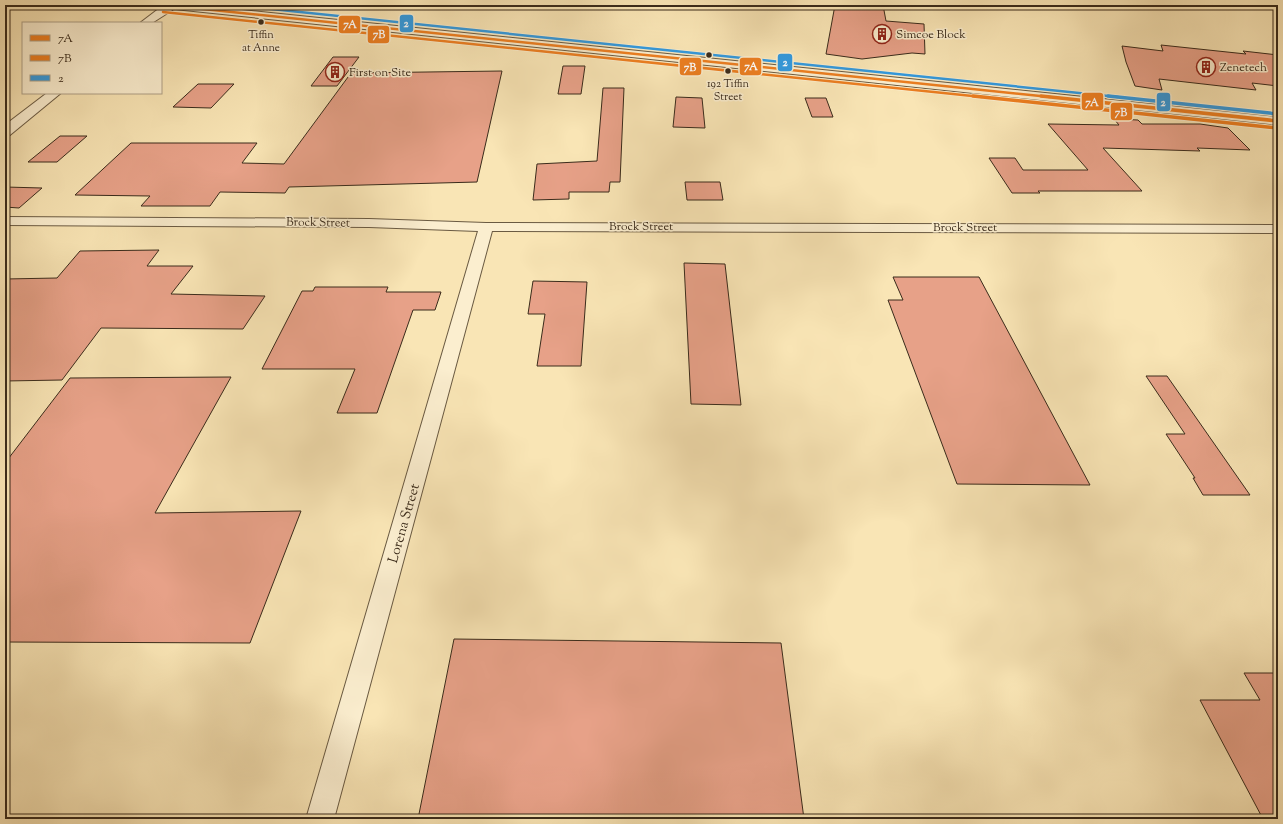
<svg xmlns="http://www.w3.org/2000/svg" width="1283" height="824" viewBox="0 0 1283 824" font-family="'Sorts Mill Goudy',serif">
<rect width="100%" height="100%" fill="#f9e5b5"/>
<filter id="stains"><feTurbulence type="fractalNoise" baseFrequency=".005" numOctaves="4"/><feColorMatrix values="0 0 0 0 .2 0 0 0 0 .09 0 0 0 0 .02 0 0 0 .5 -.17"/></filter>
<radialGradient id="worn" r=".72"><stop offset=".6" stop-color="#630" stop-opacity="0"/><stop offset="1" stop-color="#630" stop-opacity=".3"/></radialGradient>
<g fill="#e7a188" stroke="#3a2b1b">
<path d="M835,5H883L886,21L924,24L925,54L912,53L862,59L826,54Z"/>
<path d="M1161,45L1246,54L1243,51L1278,55V86L1252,83L1256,90L1159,79L1162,90L1135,86L1126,62L1122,46L1163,51Z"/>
<path d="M333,57H359L337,86H311Z"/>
<path d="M563,66H585L581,94H558Z"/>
<path d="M502,71L477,182L289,187L285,193L220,192L210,206H141L150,196L75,195L131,143H257L242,163L284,164L351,73Z"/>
<path d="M198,84H234L211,108L173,107Z"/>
<path d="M603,88H624L620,182H610L609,192H569V199L533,200L537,164L597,161Z"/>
<path d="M676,97L702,98L705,128L673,127Z"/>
<path d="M805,98H826L833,117H812Z"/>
<path d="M1114,119L1138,120L1142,124H1200L1228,128L1250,150L1197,148L1200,151L1103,148L1142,191H1038L1040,193H1012L989,158H1015L1023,170H1088L1048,124L1119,125Z"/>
<path d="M60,136H87L57,162H28Z"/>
<path d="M685,182H720L723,200H687Z"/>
<path d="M5,187L42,188L19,208L5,207Z"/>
<path d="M159,250L147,266H193L171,294L265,296L243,329L101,328L62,380L5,381V279L57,278L80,251Z"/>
<path d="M684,263L725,264L741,405L691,404Z"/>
<path d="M893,277H979L1090,485L957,484L888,300H903Z"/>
<path d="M533,281L587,282L581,366H537L545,314H528Z"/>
<path d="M315,287H388L386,292H441L435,310H413L377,413H337L355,369H262L302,291H313Z"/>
<path d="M1146,376H1167L1250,495H1203L1193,478H1195L1166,434H1185Z"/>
<path d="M231,377L155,513L301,511L250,643L5,642V463L70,378Z"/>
<path d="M454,639L781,643L804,819H418Z"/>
<path d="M1244,673H1278V819H1263L1200,700H1260Z"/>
</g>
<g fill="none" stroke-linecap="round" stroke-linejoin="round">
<defs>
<path id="minor" d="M5,217L369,219L486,223L1278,225V233L492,231L334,819H306L478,231L369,227L5,225Z"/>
<g id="tertiary">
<path d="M159,5H194L1278,117V125L174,9L152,23H140L161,7Z"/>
<path d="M47,93H61L10,135L5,136V125Z"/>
</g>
</defs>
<use href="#minor" stroke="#6a5a42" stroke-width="2"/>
<use href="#tertiary" stroke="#6a5a42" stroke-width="2"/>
<use href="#minor" fill="#fbeecf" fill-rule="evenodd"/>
<use href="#tertiary" fill="#fbeecf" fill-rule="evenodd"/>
<defs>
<path id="bus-1-far1" d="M164,5L1050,97"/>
<path id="bus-1" d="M1041,96L1278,121"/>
<path id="bus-2-far1" d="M163,12L982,97"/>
<path id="bus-2" d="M973,96L1277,128"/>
<path id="bus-3-far1" d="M232,5L1118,97"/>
<path id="bus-3" d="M1108,96L1278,114"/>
</defs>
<use href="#bus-1-far1" stroke="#fbeecf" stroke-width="4"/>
<use href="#bus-1" stroke="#fbeecf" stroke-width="5.5"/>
<use href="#bus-2-far1" stroke="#fbeecf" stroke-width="4"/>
<use href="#bus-2" stroke="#fbeecf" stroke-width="5.5"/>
<use href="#bus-3-far1" stroke="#fbeecf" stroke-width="4"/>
<use href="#bus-3" stroke="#fbeecf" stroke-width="5.5"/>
<use href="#bus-1-far1" stroke="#ec7e20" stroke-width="2.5"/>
<use href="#bus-1" stroke="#ec7e20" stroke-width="3.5"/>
<use href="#bus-2-far1" stroke="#ec7e20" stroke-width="2.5"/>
<use href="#bus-2" stroke="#ec7e20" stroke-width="3.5"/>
<use href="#bus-3-far1" stroke="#39d" stroke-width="2.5"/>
<use href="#bus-3" stroke="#39d" stroke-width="3.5"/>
</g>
<defs>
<symbol id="building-ring" viewBox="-11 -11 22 22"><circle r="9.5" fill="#fbeecf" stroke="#8f2418" stroke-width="1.5"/><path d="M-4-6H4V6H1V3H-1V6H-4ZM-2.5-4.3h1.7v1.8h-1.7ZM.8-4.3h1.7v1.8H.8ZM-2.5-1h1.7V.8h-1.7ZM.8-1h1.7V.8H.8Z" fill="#8f2418"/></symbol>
</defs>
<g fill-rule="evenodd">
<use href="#building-ring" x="871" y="23" width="22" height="22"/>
<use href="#building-ring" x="1195" y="56" width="22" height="22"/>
<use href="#building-ring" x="324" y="61" width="22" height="22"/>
</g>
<g fill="#3a2b1b" stroke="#fbeecf" stroke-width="1.5">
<circle cx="261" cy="22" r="3.5"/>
<circle cx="709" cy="55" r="3.5"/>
<circle cx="728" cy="71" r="3.5"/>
</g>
<g text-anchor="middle" stroke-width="3" stroke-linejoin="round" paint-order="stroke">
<g font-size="11" fill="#3a2b1b" stroke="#fbeecf">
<text x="261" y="38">Tiffin<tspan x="261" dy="13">at Anne</tspan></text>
<text x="728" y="87">192 Tiffin<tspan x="728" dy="13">Street</tspan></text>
</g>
<g font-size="12" fill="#3a2b1b" stroke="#fbeecf" text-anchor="start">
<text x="896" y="38">Simcoe Block</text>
<text x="1220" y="71">Zenetech</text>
<text x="349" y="76">First on Site</text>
</g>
<g font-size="12" fill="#3a2b1b" stroke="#fbeecf">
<text transform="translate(318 222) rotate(1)" y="4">Brock Street</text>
<text x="641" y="230">Brock Street</text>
<text x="965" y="231">Brock Street</text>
</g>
<g font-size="14" fill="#3a2b1b" stroke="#fbeecf">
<text transform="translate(403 523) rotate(-74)" y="5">Lorena Street</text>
</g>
</g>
<g stroke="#fbeecf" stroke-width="1.5">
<rect x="399" y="14" width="15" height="19" rx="4" fill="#39d"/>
<rect x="338" y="15" width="23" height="19" rx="4" fill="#ec7e20"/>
<rect x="367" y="25" width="23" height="19" rx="4" fill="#ec7e20"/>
<rect x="777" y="53" width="16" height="19" rx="4" fill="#39d"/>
<rect x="739" y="57" width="23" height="19" rx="4" fill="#ec7e20"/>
<rect x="679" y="57" width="23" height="19" rx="4" fill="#ec7e20"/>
<rect x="1081" y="92" width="23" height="19" rx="4" fill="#ec7e20"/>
<rect x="1156" y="92" width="15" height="20" rx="4" fill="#39d"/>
<rect x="1110" y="102" width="23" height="19" rx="4" fill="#ec7e20"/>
</g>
<g font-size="11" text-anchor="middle" font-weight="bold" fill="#fff">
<text x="406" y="27">2</text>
<text x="350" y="28">7A</text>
<text x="379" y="38">7B</text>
<text x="785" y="66">2</text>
<text x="751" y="70">7A</text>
<text x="690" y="71">7B</text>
<text x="1092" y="106">7A</text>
<text x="1163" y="106">2</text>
<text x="1121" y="116">7B</text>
</g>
<rect width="1283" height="824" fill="none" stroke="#f9e5b5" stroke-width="20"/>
<rect x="6" y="6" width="1271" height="812" fill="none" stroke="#3a2b1b" stroke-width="2"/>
<rect x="10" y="10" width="1263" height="804" fill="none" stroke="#3a2b1b"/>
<rect x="22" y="22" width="140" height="72" fill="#fbeecf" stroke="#aea087"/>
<rect x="30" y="35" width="20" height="6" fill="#ec7e20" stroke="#aea087"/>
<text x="58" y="42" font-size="12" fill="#3a2b1b">7A</text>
<rect x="30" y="55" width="20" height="6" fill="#ec7e20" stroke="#aea087"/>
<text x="58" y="62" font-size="12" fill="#3a2b1b">7B</text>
<rect x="30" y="75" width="20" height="6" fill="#3399dd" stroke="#aea087"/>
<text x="58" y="82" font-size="12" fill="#3a2b1b">2</text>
<rect width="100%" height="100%" filter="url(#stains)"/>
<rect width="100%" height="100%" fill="url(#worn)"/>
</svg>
